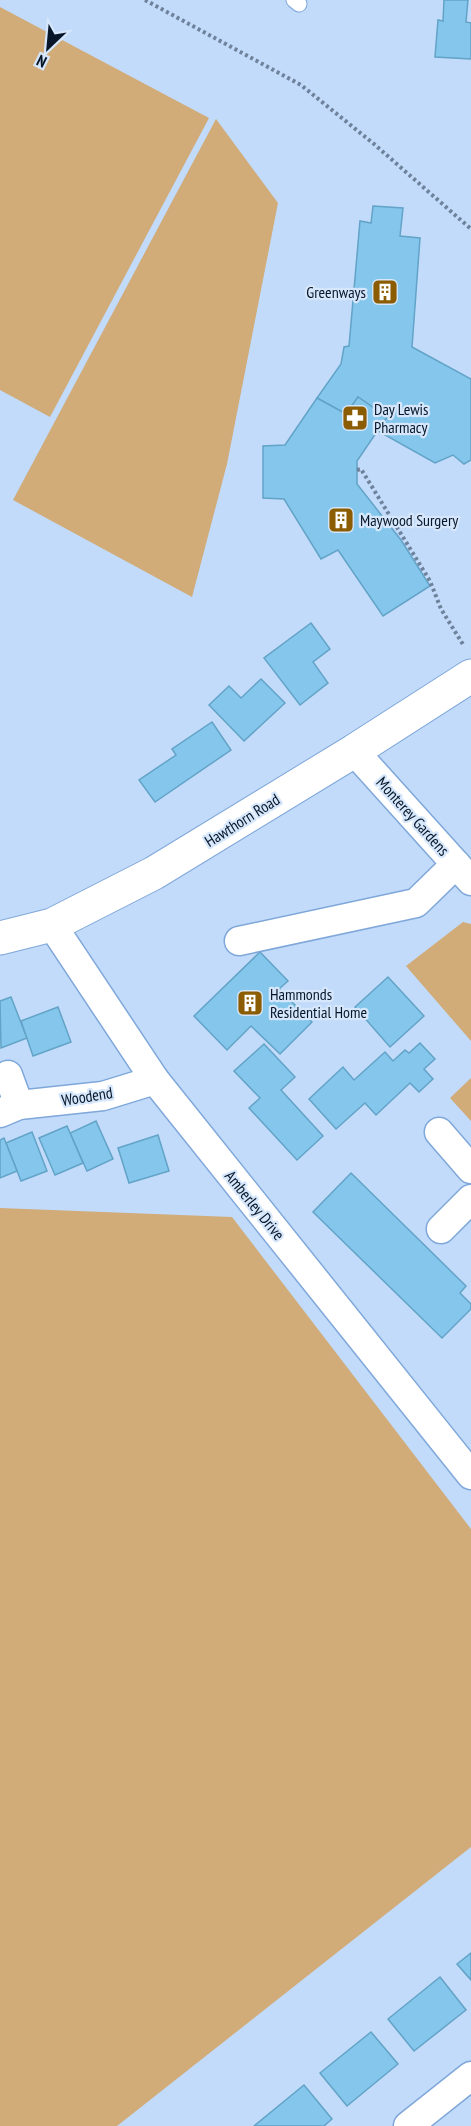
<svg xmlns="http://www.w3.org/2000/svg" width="471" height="2126" viewBox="0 0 471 2126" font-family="'PT Sans Narrow',sans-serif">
<rect width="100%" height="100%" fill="#c2dbfa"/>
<g fill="#d1ab78">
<path d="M0,7L209,118L50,417L0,390Z"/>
<path d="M216,119L278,203L227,464L192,597L13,500Z"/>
<path d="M463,922L471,924V1041L406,966Z"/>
<path d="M471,1078V1121L450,1098Z"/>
<path d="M0,1208L232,1217L471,1529V1847L117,2126H0Z"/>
</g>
<g fill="#85c7ec" stroke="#62a3c7" stroke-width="1.5">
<path d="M444,0H468L466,22L471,23V59L435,57L438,20L443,21Z"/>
<path d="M373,206L403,208L400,236L420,238L412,347L471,379V460L464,464L453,455L435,463L378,431L387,417L358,397L346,414L317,398L341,364L344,347L349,346L360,221L371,223Z"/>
<path d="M358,397L387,417L357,461V484L401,540L430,586L383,616L338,550L321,559L284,499L263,498V446L285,445L317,398L346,414Z"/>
<path d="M311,623L330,649L313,662L328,683L300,705L264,658Z"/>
<path d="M261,679L285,703L244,741L209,705L229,686L241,698Z"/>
<path d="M212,722L231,750L155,802L139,780L176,755L172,749Z"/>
<path d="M260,952L288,981L279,989L312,1022L280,1054L251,1026L227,1050L194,1016Z"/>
<path d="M388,977L424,1016L390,1047L355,1007Z"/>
<path d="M11,997L27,1038L1,1048L0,1001Z"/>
<path d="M58,1007L71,1042L33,1056L21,1021Z"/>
<path d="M420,1043L435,1059L424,1069L433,1079L419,1092L410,1083L376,1115L365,1103L336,1129L309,1099L343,1067L354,1080L385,1052L393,1061L405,1050L409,1053Z"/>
<path d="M264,1044L295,1077L281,1090L323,1136L297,1160L249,1108L260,1098L234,1071Z"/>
<path d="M96,1121L113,1159L87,1171L70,1133Z"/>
<path d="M67,1126L83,1163L55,1175L39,1138Z"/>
<path d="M32,1132L47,1171L21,1181L6,1143Z"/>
<path d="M158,1135L169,1171L129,1183L118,1148Z"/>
<path d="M4,1138L17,1171L0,1178V1140Z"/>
<path d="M351,1173L466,1286L460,1293L471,1304V1309L442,1338L313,1212Z"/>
<path d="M471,1953V1980L457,1964Z"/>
<path d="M440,1977L466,2010L414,2051L388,2019Z"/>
<path d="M371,2032L398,2064L347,2106L320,2073Z"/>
<path d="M304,2085L332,2119L324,2126H254Z"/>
</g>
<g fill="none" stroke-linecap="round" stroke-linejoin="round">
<defs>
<path id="lane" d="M294,0L299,4"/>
<g id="street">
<path d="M354,751L471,881"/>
<path d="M52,925L155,1080L471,1475"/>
<path d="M239,941L416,903L456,864"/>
<path d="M8,1075L19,1105"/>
<path d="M0,1113L19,1105L103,1096L155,1080"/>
<path d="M439,1132L471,1169"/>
<path d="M441,1229L471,1199"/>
<path d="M408,2126L471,2076"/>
</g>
<path id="secondary" d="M0,938L52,925L154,873L354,751L471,676"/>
</defs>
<use href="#lane" stroke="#7fa7d9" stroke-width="17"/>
<use href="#street" stroke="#7fa7d9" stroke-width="31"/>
<use href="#secondary" stroke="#7fa7d9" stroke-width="35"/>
<g stroke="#6e829b" stroke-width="4" stroke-dasharray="3 3" stroke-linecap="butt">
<path d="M145,0L301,85L374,144L471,229"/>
<path d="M357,470L361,469L430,581L441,609L464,646"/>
</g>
<use href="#lane" stroke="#fff" stroke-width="15"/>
<use href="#street" stroke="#fff" stroke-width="28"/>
<use href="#secondary" stroke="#fff" stroke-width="33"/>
</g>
<defs>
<symbol id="building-square" viewBox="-11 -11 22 22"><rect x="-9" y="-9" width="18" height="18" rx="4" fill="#8b5c02" stroke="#d6e7fc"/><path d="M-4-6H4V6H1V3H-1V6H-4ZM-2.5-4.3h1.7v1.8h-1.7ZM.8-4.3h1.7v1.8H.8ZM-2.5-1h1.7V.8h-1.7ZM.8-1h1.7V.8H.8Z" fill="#fff"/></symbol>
<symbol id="pharmacy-square" viewBox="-11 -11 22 22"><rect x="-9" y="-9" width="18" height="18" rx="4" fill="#8b5c02" stroke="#d6e7fc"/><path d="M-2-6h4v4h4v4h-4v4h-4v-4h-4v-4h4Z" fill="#fff"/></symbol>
</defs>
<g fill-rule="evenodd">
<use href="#building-square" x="370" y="277" width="30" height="30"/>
<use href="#pharmacy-square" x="340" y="403" width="30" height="30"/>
<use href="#building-square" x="326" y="505" width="30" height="30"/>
<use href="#building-square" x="235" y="988" width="30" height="30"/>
</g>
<g text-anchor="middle" stroke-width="4.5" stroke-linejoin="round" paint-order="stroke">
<g font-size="16" fill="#071628" stroke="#d6e7fc" text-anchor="start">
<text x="366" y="298" text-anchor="end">Greenways</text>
<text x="374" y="415">Day Lewis<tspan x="374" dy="18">Pharmacy</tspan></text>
<text x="360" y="526">Maywood Surgery</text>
<text x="270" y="1000">Hammonds<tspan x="270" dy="18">Residential Home</tspan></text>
</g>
<g font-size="16" fill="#071628" stroke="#d6e7fc">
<text transform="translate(413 816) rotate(48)" y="6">Monterey Gardens</text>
<text transform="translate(242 820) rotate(-32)" y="6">Hawthorn Road</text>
<text transform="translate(87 1096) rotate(-9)" y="6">Woodend</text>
<text transform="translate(255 1205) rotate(51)" y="6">Amberley Drive</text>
</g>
</g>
<g transform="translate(48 48) rotate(206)" stroke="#d6e7fc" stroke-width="4.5" paint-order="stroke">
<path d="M0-4.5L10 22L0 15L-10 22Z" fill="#071628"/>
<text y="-9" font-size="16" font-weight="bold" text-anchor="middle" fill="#071628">N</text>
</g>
</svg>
